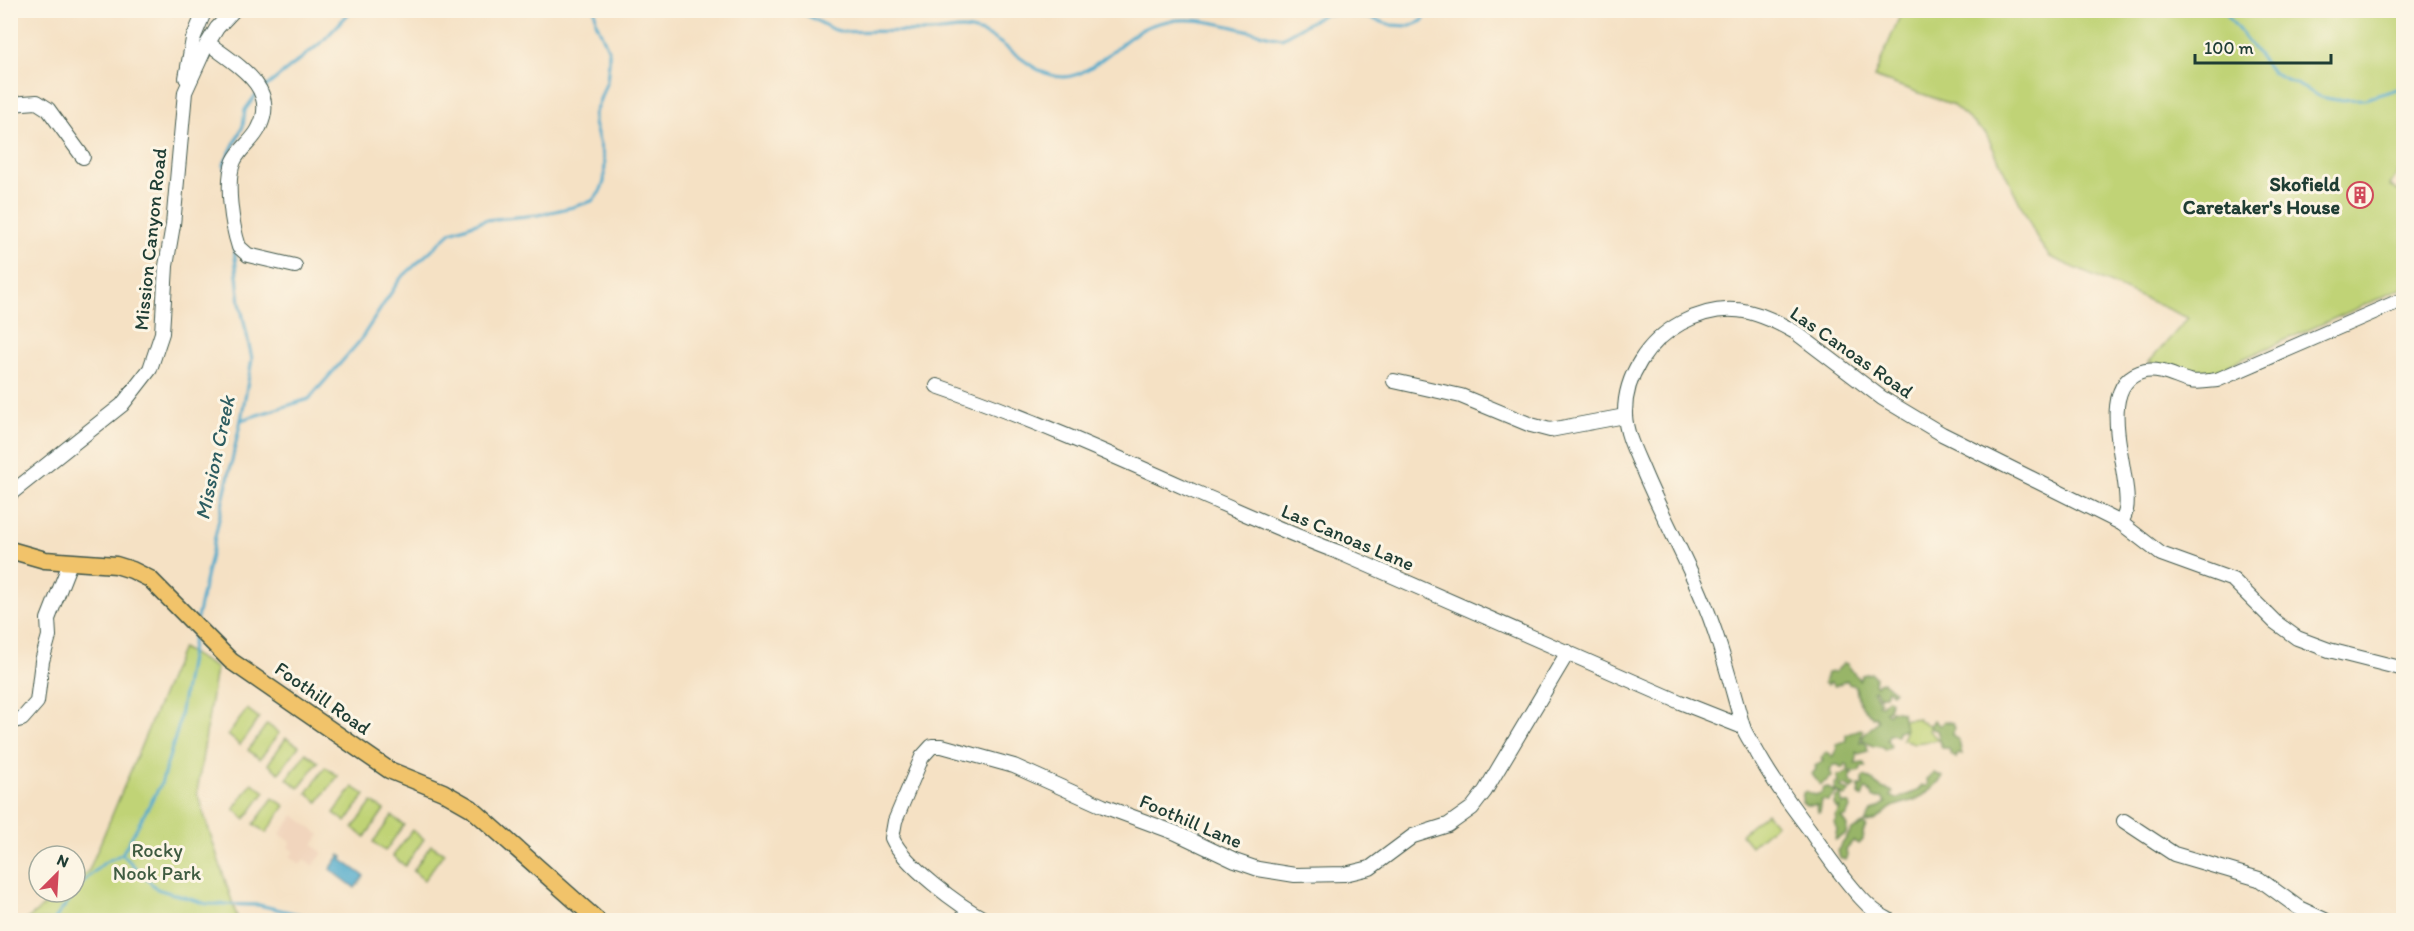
<svg xmlns="http://www.w3.org/2000/svg" width="2414" height="931" viewBox="0 0 2414 931" font-family="Itim,sans-serif">
<rect width="100%" height="100%" fill="#fcf5e5"/>
<filter id="ink" filterUnits="userSpaceOnUse"><feTurbulence type="fractalNoise" baseFrequency=".0167" numOctaves="2"/><feDisplacementMap in="SourceGraphic" scale="12" xChannelSelector="R" yChannelSelector="G"/><feConvolveMatrix kernelMatrix="1 2 1 2 8 2 1 2 1" color-interpolation-filters="sRGB"/></filter>
<filter id="wash" filterUnits="userSpaceOnUse"><feTurbulence type="fractalNoise" baseFrequency=".008" numOctaves="4" result="noise"/><feDisplacementMap in="SourceGraphic" scale="24" xChannelSelector="R" yChannelSelector="G"/><feGaussianBlur stdDeviation="1.35" result="paint"/><feColorMatrix in="noise" values="0 0 0 0 0 0 0 0 0 0 0 0 0 0 0 0 0 1.4 0 .05"/><feComposite in="paint" operator="in"/></filter>
<g filter="url(#wash)">
<rect width="100%" height="100%" fill="#f5e1c4"/>
<path fill="#f1d5bd" d="M294,815L320,835L313,845L323,853L313,866L304,859L300,864L290,856L294,852L288,847L291,842L280,834Z"/>
<g fill="#c0d376" stroke="#708855" stroke-width="1.5">
<path d="M1902,11H2403V165L2390,185L2403,195V288L2202,377L2149,362L2188,318L2050,257L2039,242L1986,134L1951,104L1874,77Z"/>
<path d="M182,648L216,668L197,793L238,920H26L62,892H75V882L89,870Z"/>
<path d="M247,709L259,718L240,745L228,735Z"/>
<path d="M1919,718V721L1929,725V731L1939,740L1914,743L1902,739L1905,732L1900,730L1899,720Z"/>
<path d="M267,724L279,733L260,759L248,750Z"/>
<path d="M286,738L299,746L279,773L268,764Z"/>
<path d="M306,753L318,762L299,788L287,779Z"/>
<path d="M325,767L338,776L318,802L307,793Z"/>
<path d="M252,783L265,792L245,819L234,809Z"/>
<path d="M353,787L365,795L346,822L334,813Z"/>
<path d="M273,798L285,806L266,833L254,824Z"/>
<path d="M372,802L384,810L365,837L353,828Z"/>
<path d="M1766,813L1776,824L1751,846L1741,834Z"/>
<path d="M392,816L404,825L385,851L373,842Z"/>
<path d="M412,830L424,839L405,866L393,856Z"/>
<path d="M431,845L444,853L424,880L413,871Z"/>
</g>
<g fill="#98b567" stroke="#5c794e" stroke-width="1.5">
<path d="M1844,663L1847,664L1859,680L1862,675L1871,673L1875,677L1874,684L1876,686L1878,683L1883,682L1894,691L1892,693L1887,690L1885,695H1881L1880,697L1875,690L1873,691L1880,701L1878,704L1881,705L1887,699L1890,700L1889,709L1885,711L1888,714L1891,710L1902,712L1905,730L1898,731L1897,736L1893,734L1889,735L1887,740L1891,746L1885,750L1883,747L1873,746L1863,740V736L1878,721L1875,716L1873,717C1860,704 1858,705 1856,686L1849,684L1847,680L1835,686L1830,682L1828,685L1824,683L1827,673L1835,672Z"/>
<path d="M1934,720L1940,726L1944,721L1953,723L1955,728L1952,734L1959,741L1962,755L1958,754L1956,758L1950,753L1949,748H1942L1937,730L1931,729L1930,726Z"/>
<path d="M1860,729L1863,730L1860,742L1863,741L1867,745L1868,751L1859,754L1856,752L1857,758L1855,764L1864,763L1866,767H1861L1860,771L1854,772L1848,770V765L1845,764L1844,768H1841L1839,765H1834L1830,770L1832,777L1820,785L1812,774L1816,769L1815,766L1823,761L1821,758L1827,752L1832,757L1837,749L1836,744L1846,741V735Z"/>
<path d="M1848,772L1853,774L1850,776V782L1856,786L1852,789L1845,785L1840,786L1841,788L1850,791L1846,796L1841,795L1842,804H1849L1850,808L1846,817H1841L1847,826L1846,834L1835,840L1837,829L1834,823L1837,820L1835,817L1840,808H1836L1834,804L1836,797L1841,794L1835,791V783H1838L1837,776Z"/>
<path d="M1934,773L1943,777C1936,785 1925,797 1912,801C1906,803 1898,804 1891,808C1882,815 1876,823 1865,823L1871,812L1886,803L1882,798H1874L1867,789H1865L1862,797L1859,794V786H1863L1862,778L1864,776C1873,779 1876,786 1884,789C1887,790 1890,790 1893,792L1891,796L1897,799L1917,791L1922,786H1926L1928,784L1926,779Z"/>
<path d="M1827,787L1836,793L1828,801L1822,800L1820,811L1818,812L1817,805H1806L1802,802L1803,793L1806,791L1815,795L1821,793L1824,788Z"/>
<path d="M1863,824L1866,826L1863,833V840L1859,844L1853,841L1846,849L1847,856L1845,860L1840,858L1837,851L1852,830Z"/>
</g>
<path fill="#4da9cb" stroke="#367380" stroke-width="1.5" d="M340,855L343,857L342,860L364,876L355,888L330,869Z"/>
<g fill="none" stroke-linecap="round" stroke-linejoin="round">
<g stroke="#4da9cb" stroke-width="3">
<path d="M797,10L832,29L843,32C872,30 901,32 930,32C949,32 959,25 979,32C1008,41 1031,76 1063,77C1094,77 1122,35 1152,25C1196,10 1238,31 1282,38L1324,14H1342L1370,18L1391,25L1410,26L1422,21L1431,10"/>
<path d="M2223,10L2272,72L2321,97L2336,100L2365,99L2404,87"/>
<path d="M263,89L322,42L352,10"/>
<path d="M225,170L224,164L243,126L245,110L256,95"/>
<path d="M241,420L309,399L359,342L400,279L451,232L485,220L538,215L573,207L592,201L600,192L604,182L605,163L594,123V115L607,81L609,62V51L596,22L595,10"/>
<path d="M197,618L241,420L252,359L240,303L234,248"/>
<path d="M122,854L157,889L207,904L259,905L324,920"/>
<path d="M54,920L85,880L104,863L122,854L161,784L178,728L194,634"/>
</g>
</g>
</g>
<g filter="url(#ink)">
<g fill="none" stroke-linecap="round" stroke-linejoin="round">
<defs>
<g id="minor">
<path d="M208,43C235,64 280,87 259,128C253,141 240,148 234,161C225,181 232,226 239,247L248,255L295,266"/>
<path d="M186,78L193,39L205,10"/>
<path d="M10,104L37,102L48,109L83,157"/>
<path d="M1394,381L1461,396L1531,425L1550,430L1625,416"/>
<path d="M937,386C1025,416 1110,454 1195,492C1242,512 1289,534 1338,552L1680,702L1743,727"/>
<path d="M10,494L122,405L150,369L162,333L166,266L173,225L185,92L206,46L217,28L234,10"/>
<path d="M2121,523C2123,519 2125,515 2126,510C2133,476 2090,383 2145,371C2160,368 2175,377 2189,381C2199,383 2208,381 2217,380L2404,299"/>
<path d="M10,722L22,719L37,702L42,661L49,636L48,619L70,563"/>
<path d="M2124,821L2174,854L2259,879L2299,908L2325,920"/>
<path d="M986,920C959,906 904,865 892,838L895,821L922,757L932,746H942L1014,766L1103,806L1176,833L1235,861L1258,869L1295,875L1345,874L1370,868L1413,836L1448,825L1472,808L1485,791L1568,652"/>
<path d="M1889,920C1879,915 1869,907 1861,898C1842,877 1825,853 1809,829C1791,805 1773,781 1758,754C1754,746 1746,736 1743,727C1730,682 1719,636 1700,593C1683,553 1662,515 1645,475C1637,455 1626,436 1625,415C1624,376 1648,341 1681,323C1724,300 1755,309 1795,332L1882,398L1942,434L2121,523L2161,554L2233,580L2275,622L2297,638L2329,650L2404,669"/>
</g>
<path id="major" d="M10,550L45,560L116,565L132,570L150,579L231,661L389,770L443,792L471,808L597,920"/>
</defs>
<use href="#minor" stroke="#3f564a" stroke-width="16"/>
<use href="#major" stroke="#3f564a" stroke-width="19"/>
<use href="#minor" stroke="#fff" stroke-width="14"/>
<use href="#major" stroke="#f1c36a" stroke-width="16"/>
</g>
</g>
<defs>
<symbol id="building-ring" viewBox="-11 -11 22 22"><circle r="9.5" fill="#fcf5e5" stroke="#d1495b" stroke-width="1.5"/><path d="M-4-6H4V6H1V3H-1V6H-4ZM-2.5-4.3h1.7v1.8h-1.7ZM.8-4.3h1.7v1.8H.8ZM-2.5-1h1.7V.8h-1.7ZM.8-1h1.7V.8H.8Z" fill="#d1495b"/></symbol>
</defs>
<g fill-rule="evenodd">
<use href="#building-ring" x="2345" y="180" width="30" height="30"/>
</g>
<g text-anchor="middle" stroke-width="6" stroke-linejoin="round" paint-order="stroke">
<g font-size="20" font-weight="bold" fill="#1f3d34" stroke="#fcf5e5" text-anchor="end">
<text x="2340" y="191">Skofield<tspan x="2340" dy="23">Caretaker's House</tspan></text>
</g>
<g font-size="20" fill="#1f3d34" stroke="#fcf5e5">
<text transform="translate(150 239) rotate(-84)" y="7">Mission Canyon Road</text>
<text transform="translate(1852 352) rotate(35)" y="7">Las Canoas Road</text>
<text transform="translate(1348 537) rotate(23)" y="7">Las Canoas Lane</text>
<text transform="translate(323 698) rotate(35)" y="7">Foothill Road</text>
<text transform="translate(1191 821) rotate(23)" y="7">Foothill Lane</text>
</g>
<g font-size="20" fill="#3f5b41" stroke="#fcf5e5">
<text x="157" y="857">Rocky<tspan x="157" dy="23">Nook Park</tspan></text>
</g>
<g font-size="21" font-style="italic" fill="#2d5d61" stroke="#fcf5e5">
<text transform="translate(215 458) rotate(-78)" y="7">Mission Creek</text>
</g>
</g>
<rect width="2414" height="931" fill="none" stroke="#fcf5e5" stroke-width="36"/>
<g transform="translate(57 874) rotate(24)"><circle r="28" fill="#fcf5e5" stroke="#a4ab9e" stroke-width="1.5"/>
<path d="M0-4.5L10 22L0 15L-10 22Z" fill="#d1495b"/>
<text y="-9" font-size="16" font-weight="bold" text-anchor="middle" fill="#1f3d34">N</text>
</g>
<path d="M2195 54v9h136v-9" fill="none" stroke="#1f3d34" stroke-width="3"/>
<text x="2204" y="54" font-size="18" fill="#1f3d34" stroke="#fcf5e5" stroke-width="4.5" paint-order="stroke">100 m</text>
</svg>
